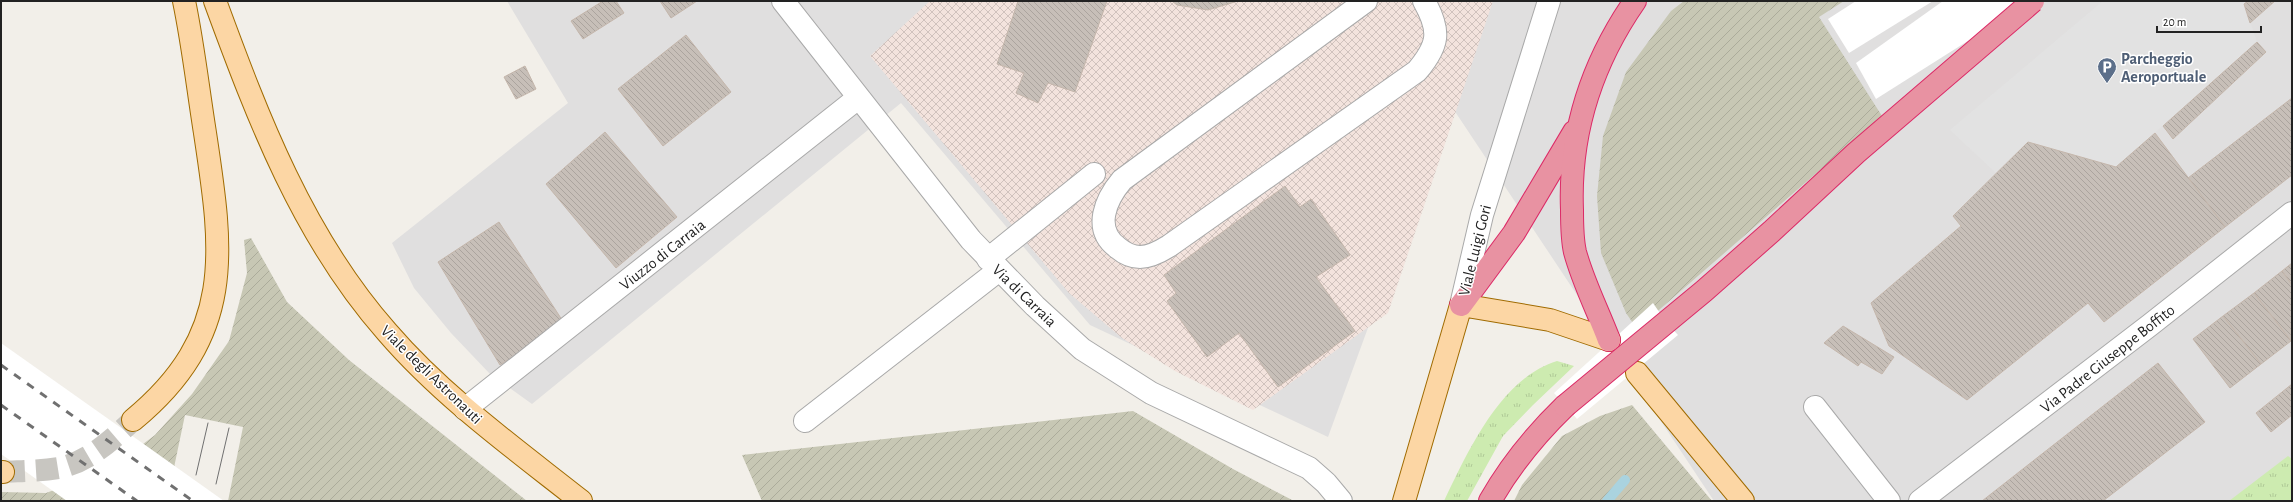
<svg xmlns="http://www.w3.org/2000/svg" width="2293" height="502" viewBox="0 0 2293 502" font-family="'Alegreya Sans',sans-serif">
<defs>
<pattern id="military-cross-hatch" width="8" height="8" patternUnits="userSpaceOnUse"><rect width="8" height="8" fill="#f3e3dd"/><path d="M0 0l8 8M0 8l8-8" fill="none" stroke="#d0c2bd"/></pattern>
<pattern id="construction-furrows" width="10" height="10" patternUnits="userSpaceOnUse"><rect width="10" height="10" fill="#c7c7b4"/><path d="M-1 1l2-2M0 10L10 0M9 11l2-2" fill="none" stroke="#abab9a"/></pattern>
<pattern id="grass-tufts" width="24" height="20" patternUnits="userSpaceOnUse"><rect width="24" height="20" fill="#cdebb0"/><path d="M3 7l-1-3M5 7V3M7 7l1-3M15 17l-1-3M17 17v-4M19 17l1-3" fill="none" stroke="#b0c997"/></pattern>
<pattern id="building-back-hatch" width="6" height="6" patternUnits="userSpaceOnUse"><rect width="6" height="6" fill="#c7bfb8"/><path d="M-1 5l2 2M0 0l6 6M5-1l2 2" fill="none" stroke="#aba49e"/></pattern>
</defs>
<rect width="100%" height="100%" fill="#f2efe9"/>
<path fill="#e0dfdf" d="M507,1H2292V501H1714L1450,104L1328,437L1090,325L901,103L532,404L490,374L451,333L414,288L392,243L568,103Z"/>
<path fill="url(#military-cross-hatch)" d="M930,1H1493L1388,313L1253,410L1175,371L1122,338L1069,293L870,56Z"/>
<g fill="url(#construction-furrows)">
<path d="M1684,1H1844L1819,17L1882,116L1637,329L1626,313L1601,253L1597,196L1603,136L1626,72L1671,11Z"/>
<path d="M251,238L287,302L349,360L527,501H228L243,427L185,415L167,501H1V492L46,493L110,469L155,435L192,394L229,341L247,273L244,240Z"/>
<path d="M1632,405L1712,501H1514L1522,485L1562,436L1600,416Z"/>
<path d="M1133,411L1233,469L1294,501H762L742,455Z"/>
</g>
<g fill="url(#grass-tufts)">
<path d="M1557,361L1574,366L1533,405L1503,436L1467,501H1444C1468,451 1501,378 1557,361Z"/>
<path d="M2288,456L2292,459V501H2229Z"/>
</g>
<path fill="#e2e2e2" d="M2103,1H2248L2244,4L2257,42L2116,167L2028,142L1996,173L1950,130Z"/>
<g fill="#fff">
<path d="M1856,1H1933L1849,53L1828,19Z"/>
<path d="M1943,1H2031L1876,99L1856,63Z"/>
<path d="M1653,303L1666,322L1678,335L1577,419L1554,393Z"/>
<path d="M1,343L124,430L224,501H67L1,454Z"/>
</g>
<g fill="none" stroke-linecap="round" stroke-linejoin="round">
<path stroke="#aad3df" stroke-width="10" d="M1607,501L1625,480"/>
</g>
<g fill="url(#building-back-hatch)" stroke="#c4b6ab">
<path d="M603,1H616L624,13L583,39L571,21Z"/>
<path d="M660,1H697L671,18Z"/>
<path d="M1018,1H1107L1075,92L1048,83L1038,103L1016,93L1024,73L997,64Z"/>
<path d="M1172,1H1238L1208,10L1177,5Z"/>
<path d="M2248,1H2275L2250,23L2244,4Z"/>
<path d="M686,35L731,92L663,146L618,89Z"/>
<path d="M2257,42L2266,52L2173,139L2163,126Z"/>
<path d="M525,66L536,89L516,99L504,77Z"/>
<path d="M2292,98V175L2225,227L2188,178Z"/>
<path d="M605,132L677,217L616,268L546,184Z"/>
<path d="M2155,133L2225,227L2104,322L2088,303L1967,400L1889,346L1871,303L1961,226L1953,216L2028,142L2116,167Z"/>
<path d="M1285,186L1300,207L1311,199L1350,255L1316,277L1355,331L1278,387L1239,333L1207,357L1167,301L1176,293L1164,275Z"/>
<path d="M499,222L564,323L500,365L438,262Z"/>
<path d="M2292,263V285L2282,271Z"/>
<path d="M2282,271L2292,285L2291,341L2254,293Z"/>
<path d="M2254,293L2291,341L2261,364L2223,316Z"/>
<path d="M2223,316L2261,364L2230,388L2193,339Z"/>
<path d="M1843,326L1894,357L1882,374L1861,362L1858,366L1824,343Z"/>
<path d="M2158,363L2205,422L2103,501H1982Z"/>
<path d="M2292,384V415L2271,432L2256,413Z"/>
</g>
<g fill="none" stroke-linecap="round" stroke-linejoin="round">
<path stroke="#c8c6c1" stroke-width="22" stroke-dasharray="22 11" stroke-linecap="butt" d="M3,472C21,471 41,471 59,468C88,462 112,440 133,420"/>
<defs>
<g id="minor">
<path d="M783,1L971,240L1035,306L1082,349L1151,393L1309,468L1326,483L1341,501"/>
<path d="M1366,1L1122,180C1106,199 1092,229 1118,248C1124,253 1131,257 1140,257C1150,257 1161,251 1169,246L1417,71C1439,45 1441,31 1424,1"/>
<path d="M988,259L1094,174"/>
<path d="M1461,305L1482,215L1549,1"/>
<path d="M1815,407L1889,501"/>
<path d="M465,409L858,98"/>
<path d="M805,421L999,270"/>
<path d="M1920,501L2150,325L2292,213"/>
</g>
<g id="major">
<path d="M215,1C258,118 303,237 387,332C443,397 514,448 581,501"/>
<path d="M1637,373L1743,501"/>
<path d="M133,420C236,335 223,252 205,133C198,89 193,44 184,1"/>
<path d="M1,472H3"/>
<path d="M1404,501L1461,305L1550,320L1609,340"/>
</g>
<g id="highway">
<path d="M1461,305L1514,233L1574,132"/>
<path d="M1609,340C1598,311 1583,282 1575,252C1572,239 1572,223 1572,210C1569,134 1592,63 1635,1"/>
<path d="M1490,501C1511,464 1535,435 1565,406"/>
</g>
</defs>
<use href="#minor" stroke="#a9a9a9" stroke-width="24"/>
<use href="#major" stroke="#a06b00" stroke-width="24"/>
<use href="#highway" stroke="#dc2a67" stroke-width="24"/>
<use href="#minor" stroke="#fff" stroke-width="22"/>
<use href="#major" stroke="#fcd6a4" stroke-width="22"/>
<use href="#highway" stroke="#e892a2" stroke-width="22"/>
<g stroke="#707070" stroke-width="1">
<path d="M196,475L208,423"/>
<path d="M216,484L229,428"/>
</g>
<g stroke="#707070" stroke-width="3" stroke-dasharray="8 8" stroke-linecap="butt">
<path d="M1,365L193,501"/>
<path d="M1,405L137,501"/>
</g>
<defs>
<path id="highway-bridge" d="M1565,406L1704,291L1772,231L1856,153L2033,1"/>
</defs>
<use href="#highway-bridge" stroke="#dc2a67" stroke-width="24" stroke-linecap="butt"/>
<use href="#highway-bridge" stroke="#e892a2" stroke-width="22"/>
</g>
<defs>
<symbol id="parking-pin" viewBox="-11 -11 22 30"><path d="M0 17L-7.5 6A9.5 9.5 0 1 1 7.5 6Z" fill="#5c6f8a" stroke="#fff"/><path d="M-3.5-5.5H1a3.5 3.5 0 0 1 0 7H-1V5.5H-3.5ZM-1-3.4V-.6H.8a1.4 1.4 0 0 0 0-2.8Z" fill="#fff"/></symbol>
</defs>
<g fill-rule="evenodd">
<use href="#parking-pin" x="2096" y="56" width="22" height="30"/>
</g>
<g text-anchor="middle" stroke-width="3" stroke-linejoin="round" paint-order="stroke">
<g font-size="16" font-weight="bold" fill="#4e5e75" stroke="#fff" text-anchor="start">
<text x="2121" y="64">Parcheggio<tspan x="2121" dy="18">Aeroportuale</tspan></text>
</g>
<g font-size="16" fill="#222" stroke="#fff">
<text transform="translate(1474 250) rotate(-76)" y="6">Viale Luigi Gori</text>
<text transform="translate(662 254) rotate(-38)" y="6">Viuzzo di Carraia</text>
<text transform="translate(1025 295) rotate(44)" y="6">Via di Carraia</text>
<text transform="translate(2107 358) rotate(-38)" y="6">Via Padre Giuseppe Boffito</text>
<text transform="translate(432 374) rotate(44)" y="6">Viale degli Astronauti</text>
</g>
</g>
<rect width="2293" height="502" fill="none" stroke="#222222" stroke-width="4"/>
<path d="M2157 26v6h104v-6" fill="none" stroke="#222222" stroke-width="2"/>
<text x="2163" y="26" font-size="12" fill="#222222" stroke="#ffffff" stroke-width="3" paint-order="stroke">20 m</text>
</svg>
